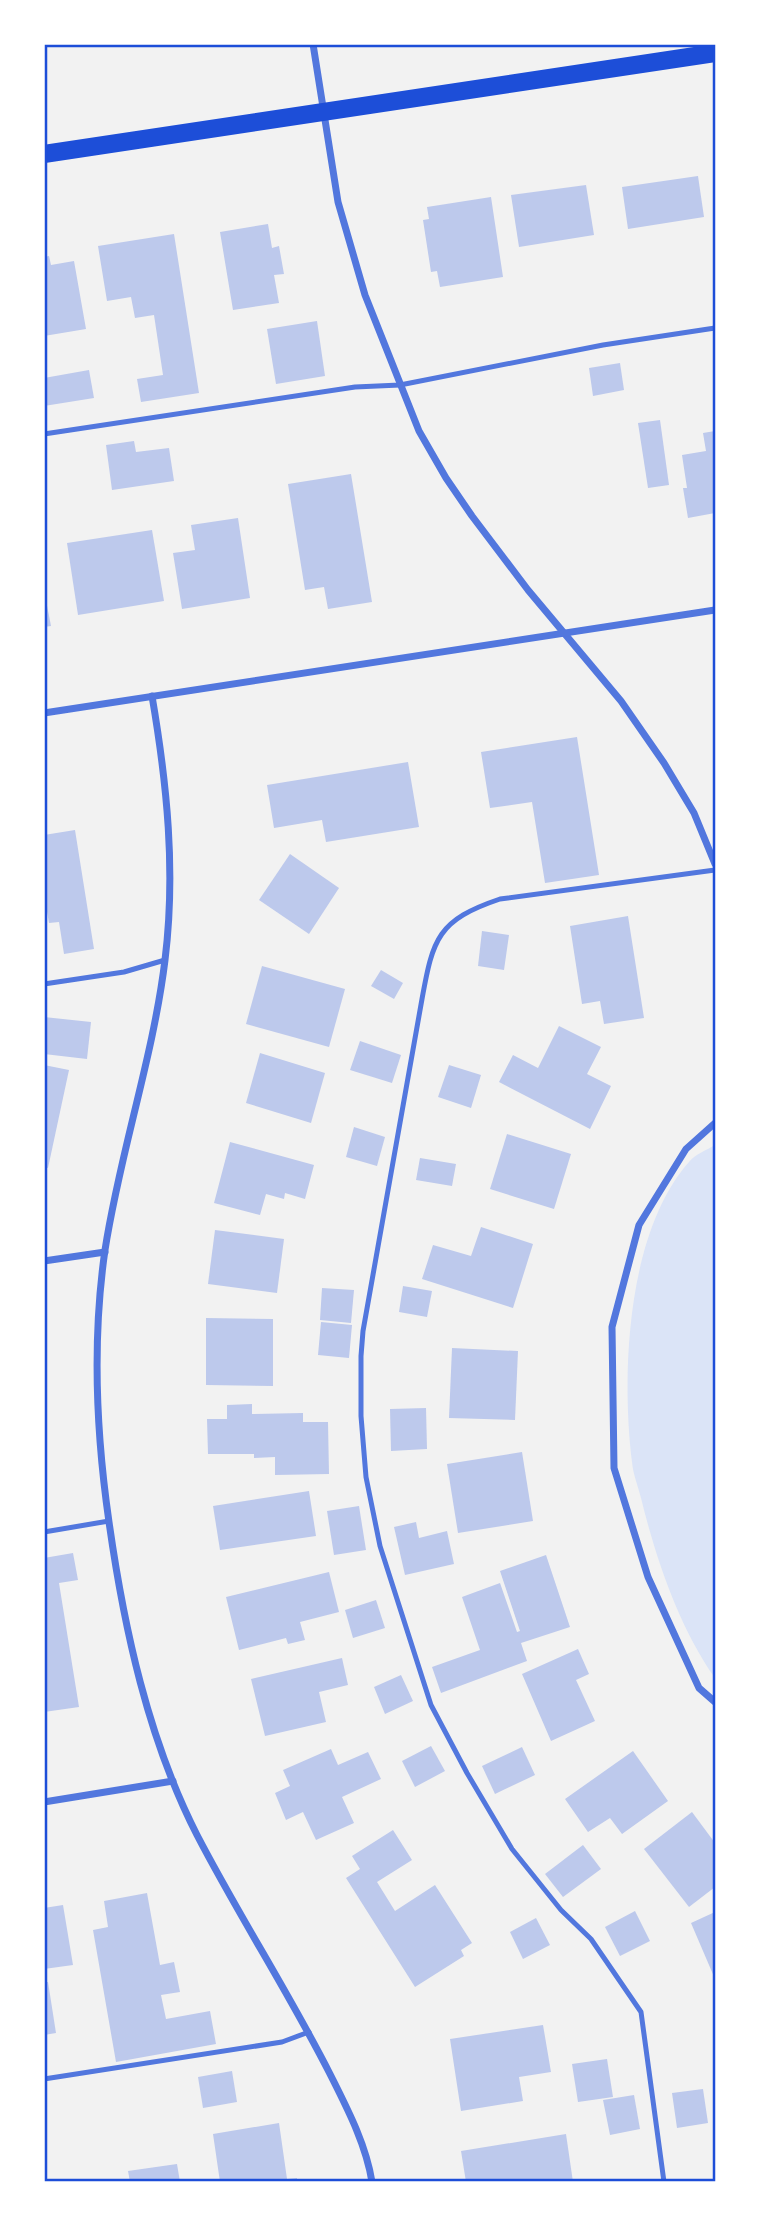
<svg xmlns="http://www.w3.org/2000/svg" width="759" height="2226" viewBox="0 0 759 2226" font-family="Lora,serif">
<rect width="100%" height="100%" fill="#f2f2f2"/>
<path fill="#dbe4f7" d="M715,1145V1678C679,1627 656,1559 641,1498C638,1486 633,1474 632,1462C621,1373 627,1232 689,1162C695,1154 707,1150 715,1145Z"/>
<g fill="#bdc9ec">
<path d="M698,176L704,217L628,229L622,187Z"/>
<path d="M586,185L594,235L519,247L511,195Z"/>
<path d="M491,197L503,277L440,287L437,271L431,272L423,220L429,219L427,207Z"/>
<path d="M268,224L272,248L279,246L284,274L274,275L279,303L233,310L220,232Z"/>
<path d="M174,234L199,393L141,402L137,379L163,375L154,315L135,318L131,297L107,301L98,246Z"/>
<path d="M49,256L51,265L74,261L86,329L44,336V257Z"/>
<path d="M317,321L325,376L276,384L267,329Z"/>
<path d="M620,363L624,390L593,396L589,368Z"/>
<path d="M89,370L94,398L44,406V378Z"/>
<path d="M660,420L669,485L648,488L638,423Z"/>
<path d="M715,431V513L688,518L683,488H687L682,455L706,451L703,433Z"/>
<path d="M134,441L136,452L169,448L174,481L112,490L106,445Z"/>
<path d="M351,474L372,602L328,609L324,587L305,590L288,484Z"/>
<path d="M238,518L250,598L182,609L173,553L195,550L191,525Z"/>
<path d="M152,530L164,601L78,615L67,543Z"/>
<path d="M44,590L51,626L44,627Z"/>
<path d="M577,737L599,875L545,883L532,802L490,808L481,752Z"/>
<path d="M408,762L419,827L326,842L322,820L274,828L267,785Z"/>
<path d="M75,830L94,949L64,954L59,922L49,923L44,895V835Z"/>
<path d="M290,854L339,888L309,934L259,900Z"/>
<path d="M628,916L644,1018L604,1024L600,1001L582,1004L570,926Z"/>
<path d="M482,931L509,935L504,970L478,966Z"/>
<path d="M262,966L345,989L329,1047L246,1024Z"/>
<path d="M381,970L403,983L394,999L371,986Z"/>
<path d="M44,1017L91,1022L87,1059L44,1054Z"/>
<path d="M559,1026L601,1047L587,1074L611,1086L590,1129L499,1082L513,1055L538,1068Z"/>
<path d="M360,1041L401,1055L392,1083L350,1070Z"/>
<path d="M260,1053L325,1073L311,1123L246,1103Z"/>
<path d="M44,1065L69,1070L48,1168L44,1167Z"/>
<path d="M449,1065L481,1075L471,1108L438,1097Z"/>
<path d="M354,1127L385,1137L377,1166L346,1157Z"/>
<path d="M507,1134L571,1154L554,1209L490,1189Z"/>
<path d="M230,1142L314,1165L305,1199L285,1193L284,1199L266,1194L260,1215L214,1203Z"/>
<path d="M420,1158L456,1164L452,1186L416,1180Z"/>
<path d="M481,1227L533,1244L513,1308L422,1279L433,1245L471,1256Z"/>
<path d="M215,1230L284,1239L277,1293L208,1284Z"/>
<path d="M403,1286L432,1291L427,1317L399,1312Z"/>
<path d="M322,1288L354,1290L351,1323L320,1320Z"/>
<path d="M206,1318L273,1319V1386L206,1385Z"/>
<path d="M321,1322L352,1325L349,1358L318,1355Z"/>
<path d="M452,1348L518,1351L515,1420L449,1418Z"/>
<path d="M252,1404V1414L303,1413V1422H328L329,1474L275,1475V1457L254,1458V1454H208L207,1419H227V1405Z"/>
<path d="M426,1408L427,1449L391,1451L390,1409Z"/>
<path d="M522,1452L533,1521L458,1533L447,1464Z"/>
<path d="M309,1491L316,1536L220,1550L213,1506Z"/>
<path d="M359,1506L366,1550L334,1555L327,1511Z"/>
<path d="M416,1522L419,1538L447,1531L454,1564L405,1575L394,1527Z"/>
<path d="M73,1553L78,1580L59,1583L79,1707L44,1712V1558Z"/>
<path d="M546,1555L570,1627L521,1643L527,1661L441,1693L432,1667L480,1650L462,1597L500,1583L517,1632L520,1631L500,1571Z"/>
<path d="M329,1572L339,1612L300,1622L305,1640L288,1644L286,1638L239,1650L226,1597Z"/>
<path d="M376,1600L385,1628L353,1638L345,1610Z"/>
<path d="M578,1649L589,1674L576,1680L595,1721L551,1741L522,1674Z"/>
<path d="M342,1658L348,1685L319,1692L326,1722L265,1736L251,1679Z"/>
<path d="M401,1675L413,1701L385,1714L374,1687Z"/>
<path d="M431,1746L445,1771L415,1787L402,1761Z"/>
<path d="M522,1747L535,1775L495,1794L482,1766Z"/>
<path d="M331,1749L338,1765L368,1752L381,1779L342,1797L354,1823L316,1840L303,1812L286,1820L275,1793L290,1786L283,1770Z"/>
<path d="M633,1751L668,1801L622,1834L610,1818L588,1832L565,1799Z"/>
<path d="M692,1812L715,1843V1887L689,1907L644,1849Z"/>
<path d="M393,1830L412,1860L377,1882L395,1911L435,1885L472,1943L461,1950L464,1956L415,1987L346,1878L360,1869L352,1856Z"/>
<path d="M583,1845L601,1869L563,1897L545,1874Z"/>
<path d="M147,1893L160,1965L174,1962L180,1992L161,1995L166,2019L210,2011L216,2044L116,2062L93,1930L108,1927L104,1901Z"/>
<path d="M63,1905L73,1965L44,1969V1908Z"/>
<path d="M635,1911L650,1941L620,1956L605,1927Z"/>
<path d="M715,1912V1979L691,1923Z"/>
<path d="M536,1918L550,1945L523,1959L510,1932Z"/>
<path d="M44,1982H48L56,2033L44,2035Z"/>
<path d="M543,2025L551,2072L519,2077L523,2101L461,2111L450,2039Z"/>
<path d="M607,2059L613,2097L578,2102L572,2064Z"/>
<path d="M232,2071L237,2102L203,2108L198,2077Z"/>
<path d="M703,2089L708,2123L677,2128L672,2093Z"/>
<path d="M634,2095L640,2129L610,2135L603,2100Z"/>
<path d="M279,2123L287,2179L297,2178V2182H220L213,2134Z"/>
<path d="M566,2134L573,2182H466L461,2151Z"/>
<path d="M177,2164L180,2182H130L128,2171Z"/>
</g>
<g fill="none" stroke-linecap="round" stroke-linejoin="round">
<g stroke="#5277de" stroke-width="5">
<path d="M44,434L355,387L400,385L603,345L715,328"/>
<path d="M44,984L124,972L165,960"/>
<path d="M44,1532L109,1521"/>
<path d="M44,2079L282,2042L309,2032"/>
<path d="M664,2182L641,2012L591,1939L561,1910L512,1849L467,1773L431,1705L380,1546L366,1477L361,1416V1356L363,1331L422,999C433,938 438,920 500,899L715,870"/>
</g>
<g stroke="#5277de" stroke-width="7">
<path d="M313,44L338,202L365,295L419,431L446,478L472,516L528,590L621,701L664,763L694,813L715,864"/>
<path d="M152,696C167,784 176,871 165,960C153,1058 120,1152 105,1250C92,1340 96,1432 109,1522C124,1628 148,1739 197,1835C239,1916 289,1993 330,2074C347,2108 366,2144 372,2182"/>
<path d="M44,713L715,610"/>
<path d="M715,1123L686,1149L639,1225L612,1327L614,1468L648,1577L699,1688L715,1702"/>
<path d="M44,1261L105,1252"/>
<path d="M44,1802L173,1781"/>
</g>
<path stroke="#1d4ed8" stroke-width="18" d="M44,154L715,53"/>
</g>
<rect width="759" height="2226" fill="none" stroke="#ffffff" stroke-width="91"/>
<rect x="46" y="46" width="668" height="2134" fill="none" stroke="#1d4ed8" stroke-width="2.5"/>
</svg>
